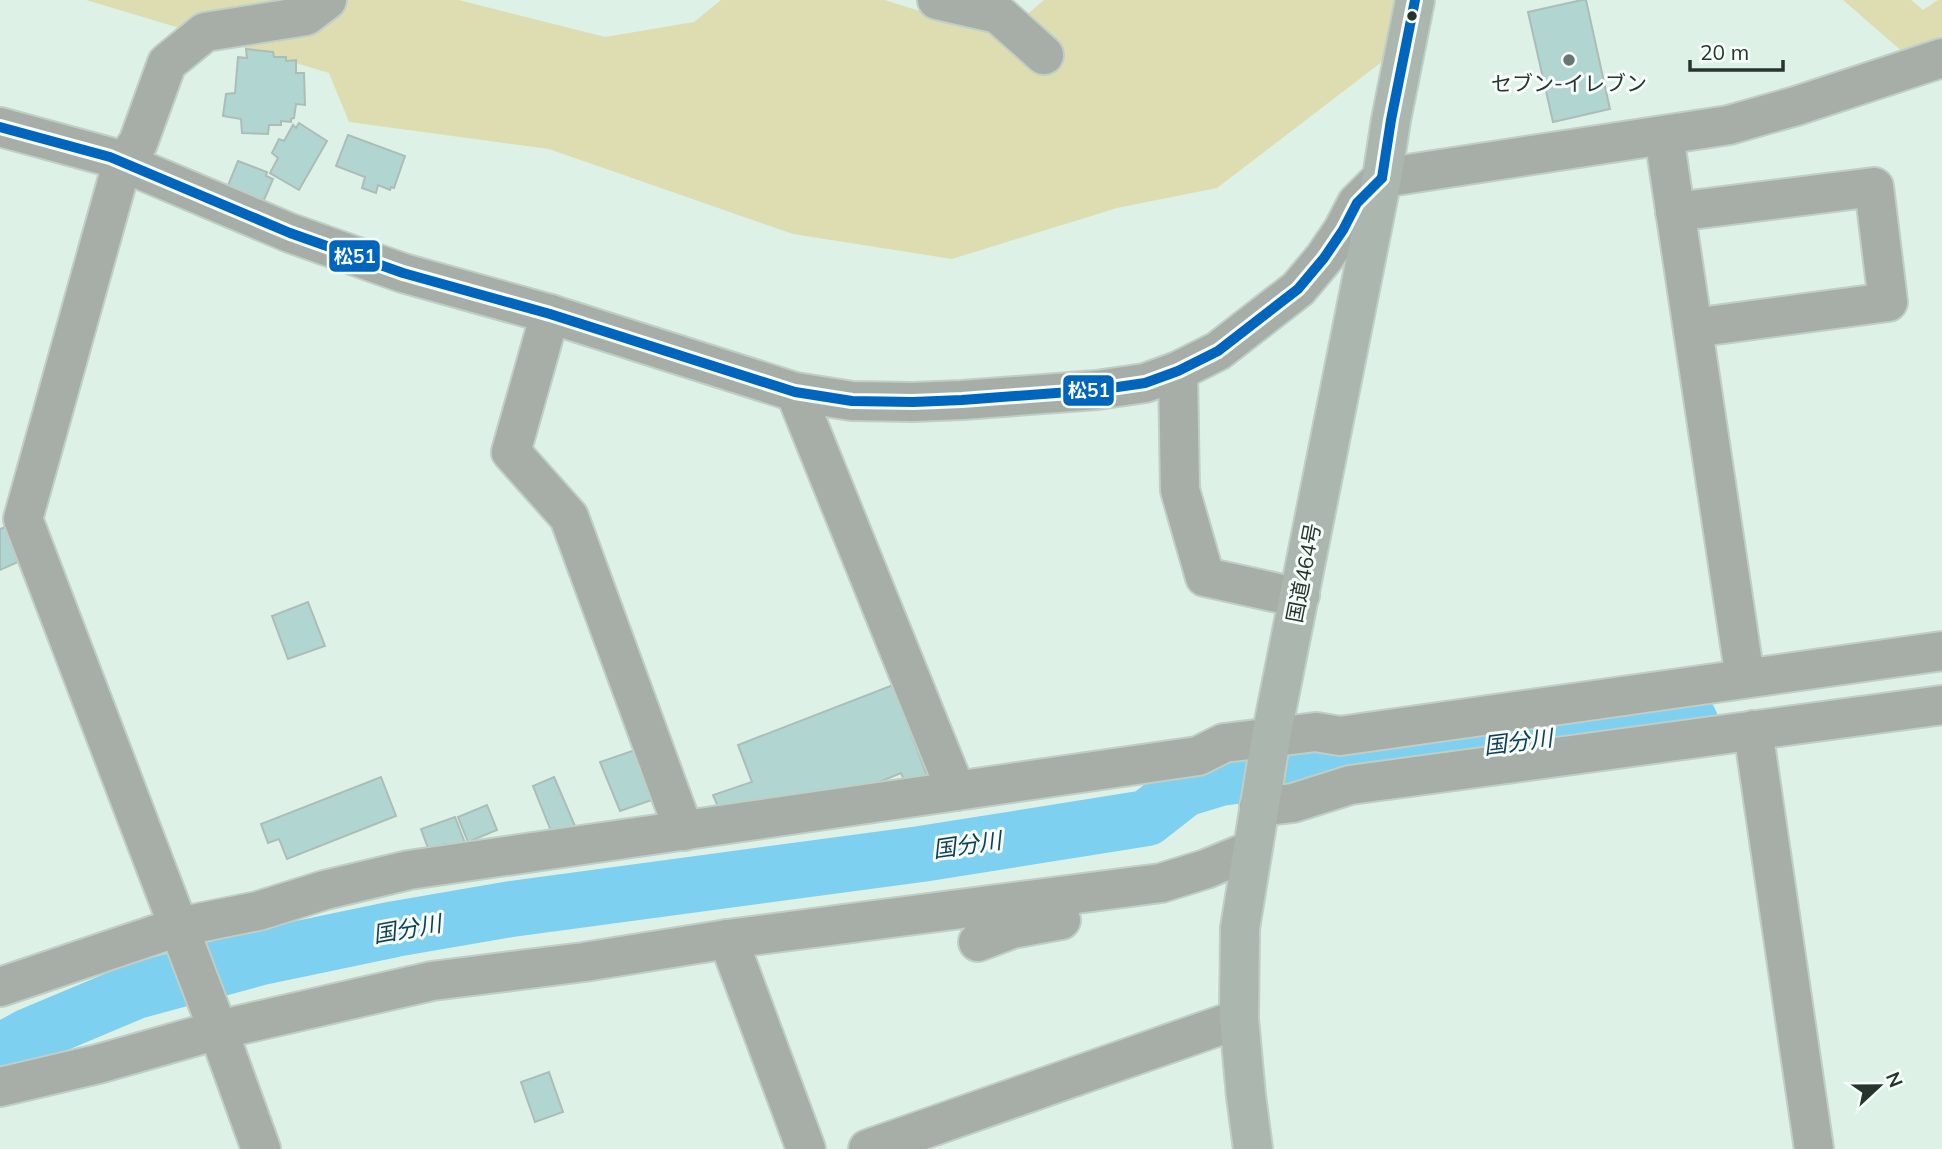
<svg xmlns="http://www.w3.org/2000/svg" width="1942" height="1149" viewBox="0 0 1942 1149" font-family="Mulish,'Noto Sans JP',sans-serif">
<rect width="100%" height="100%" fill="#def1e7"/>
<g fill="#ddddb1">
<path d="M86,0H459L605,37L694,22L721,0H885L1001,37L1044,0H1396L1383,61L1217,188L1117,208L952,259L793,234L549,149L349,122L329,73Z"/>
<path d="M1843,0H1911L1923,10L1938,0H1942V40L1912,60Z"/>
</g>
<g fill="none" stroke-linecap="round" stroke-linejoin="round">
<path stroke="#7dd0ef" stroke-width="56" d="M0,1052L29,1036L136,991L261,957L395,929L511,909L921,854L1147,818L1184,789L1220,778L1399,754L1690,721"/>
</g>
<g fill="#b1d5d1" stroke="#acbdb8" stroke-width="2">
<path d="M1582,0H1586L1610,109L1553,122L1528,12Z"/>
<path d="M246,49L273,52L274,57H286V61L296,60V73H304L305,105L296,104L294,118L291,119V122L281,121V125H269L268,134L242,133L241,119L223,116L226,94L235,93L238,57L247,58Z"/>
<path d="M299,123L327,141L299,190L270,173L278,158L272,153L279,139L284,141L293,125L296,128Z"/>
<path d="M348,135L405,156L394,188L391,187L390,190L378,185L376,193L362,188L365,177L336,166Z"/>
<path d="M238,161L267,172L266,176L273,179L264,200L262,199L260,201L227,188Z"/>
<path d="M5,527L18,562L0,570V529Z"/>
<path d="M308,602L325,646L288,659L272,616Z"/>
<path d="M893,685L927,776L906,784L901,773L862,789L719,809L713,795L752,782L738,745Z"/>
<path d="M638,749L655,799L620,811L600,762Z"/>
<path d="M381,777L396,816L287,859L279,839L268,843L261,824Z"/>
<path d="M554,777L575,826L553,836L533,786Z"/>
<path d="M487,805L497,830L468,842L458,817Z"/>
<path d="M455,817L465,843L448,850L445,844L429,851L421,829Z"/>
<path d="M549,1072L563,1112L535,1122L521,1082Z"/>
</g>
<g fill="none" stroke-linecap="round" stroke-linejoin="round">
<defs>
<g id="minor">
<path d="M937,0L998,14L1044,55"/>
<path d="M0,127L110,157L290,233L403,273L550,314L795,392L852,401L913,402L962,400L1097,390L1145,383L1178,371L1218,351L1298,289L1324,258L1343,230L1357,203L1382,178L1729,125L1796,106L1942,58"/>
<path d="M1664,136L1745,678"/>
<path d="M1675,212L1874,187L1888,302L1693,328"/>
<path d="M550,314L511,452L569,517L684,831"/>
<path d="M1178,371L1180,490L1205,577L1282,594L1300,595"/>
<path d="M795,392L956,791"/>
<path d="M1753,730L1814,1149"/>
<path d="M1259,807L1293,803L1350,785L1942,705"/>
<path d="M728,939L806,1149"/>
<path d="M978,942L1012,929L1061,920"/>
<path d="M0,987L178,927L258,911L325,890L409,870L1198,756L1224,743L1316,732L1340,736L1942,651"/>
<path d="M0,1087L98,1064L218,1030L432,981L584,962L728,939L1161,883L1206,869L1252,850"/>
<path d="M261,1149L218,1030L23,519L118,178L123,163L138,143L167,63L205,32L306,16L327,0"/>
<path d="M868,1149L1239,1019"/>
</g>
<path id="highway" d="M1253,1149L1246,1096L1239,1019L1240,928L1271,737L1382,178L1391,120L1415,0"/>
</defs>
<use href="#minor" stroke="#bfcec6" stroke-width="42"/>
<use href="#highway" stroke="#bfcec6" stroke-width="42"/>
<use href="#minor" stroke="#a7ada7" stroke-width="38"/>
<use href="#highway" stroke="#aab6ae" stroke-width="38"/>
<defs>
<g id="bus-1">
<path d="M0,127L110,157L290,233L403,273L550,314L795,392L852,401L913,402L962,400L1097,390L1145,383L1178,371L1218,351L1298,289L1324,258L1343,230L1357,203L1382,178"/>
<path d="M1382,178L1391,120L1415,0"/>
</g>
</defs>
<use href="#bus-1" stroke="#f7fefb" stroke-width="16"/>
<use href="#bus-1" stroke="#0065bd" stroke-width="10"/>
</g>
<circle fill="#27352e" stroke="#f7fefb" stroke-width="2.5" cx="1412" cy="16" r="6"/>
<circle fill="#67776f" stroke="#f7fefb" stroke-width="2.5" cx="1569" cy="60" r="7"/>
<g text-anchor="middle" stroke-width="6" stroke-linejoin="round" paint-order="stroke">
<g font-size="21" fill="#27352e" stroke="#f7fefb">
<text x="1569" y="91">セブン-イレブン</text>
</g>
<g font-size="21" fill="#27352e" stroke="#f7fefb">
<text transform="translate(1304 573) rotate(-79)" y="7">国道464号</text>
</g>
<g font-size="23" font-style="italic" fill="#0e3f53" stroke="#f7fefb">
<text transform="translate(1518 742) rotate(-7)" y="8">国分川</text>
<text transform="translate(967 845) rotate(-8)" y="8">国分川</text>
<text transform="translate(407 929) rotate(-10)" y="8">国分川</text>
</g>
</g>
<g stroke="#f7fefb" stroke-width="2.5">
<rect x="328" y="239" width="53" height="34" rx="7" fill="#0065bd"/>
<rect x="1062" y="374" width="53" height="33" rx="7" fill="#0065bd"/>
</g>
<g font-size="19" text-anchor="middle" font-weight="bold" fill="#fff">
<text x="355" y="263">松51</text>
<text x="1089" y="397">松51</text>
</g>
<g transform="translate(1879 1086) rotate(68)" stroke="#f7fefb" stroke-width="5" paint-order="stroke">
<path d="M0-5L12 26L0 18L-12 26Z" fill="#27352e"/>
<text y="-10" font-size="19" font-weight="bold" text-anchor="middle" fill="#27352e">N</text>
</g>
<path d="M1690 60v10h93v-10" fill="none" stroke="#27352e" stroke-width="3.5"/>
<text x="1700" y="60" font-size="21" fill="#27352e" stroke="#f7fefb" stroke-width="5" paint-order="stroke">20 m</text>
</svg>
